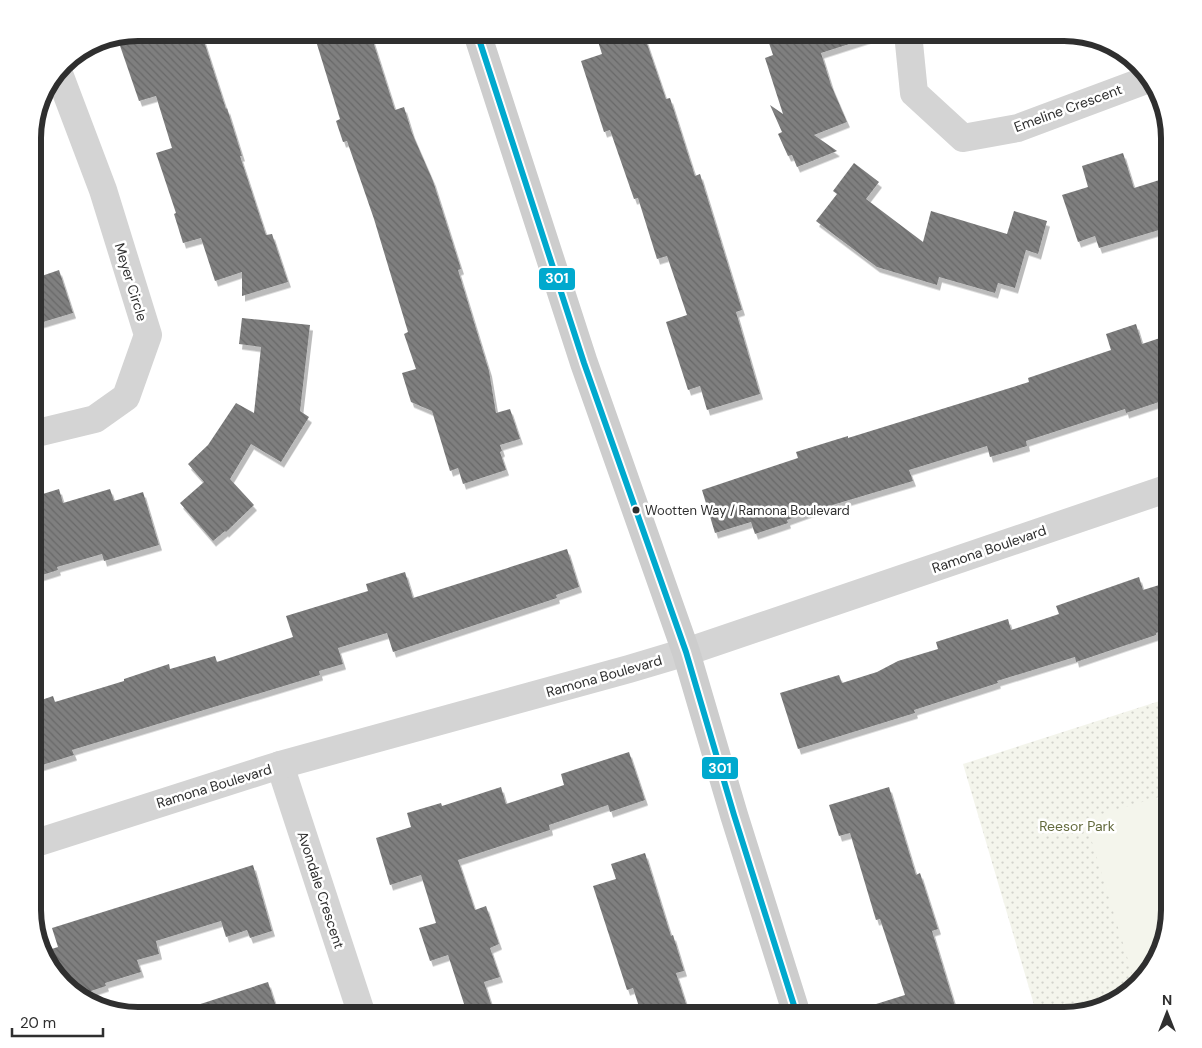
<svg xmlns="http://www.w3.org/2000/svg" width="1202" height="1048" viewBox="0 0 1202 1048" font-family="'DM Sans',sans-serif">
<defs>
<pattern id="park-dots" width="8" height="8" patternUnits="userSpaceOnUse" patternTransform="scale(1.25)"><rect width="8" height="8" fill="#f4f5ec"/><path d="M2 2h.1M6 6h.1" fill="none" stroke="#d2d2cb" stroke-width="1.8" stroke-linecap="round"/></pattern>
<pattern id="building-back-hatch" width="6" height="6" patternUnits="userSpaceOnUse" patternTransform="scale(1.25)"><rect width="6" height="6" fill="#7f7f7f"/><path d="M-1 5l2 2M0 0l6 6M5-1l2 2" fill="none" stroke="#686868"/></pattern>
<filter id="shadow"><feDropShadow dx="3" dy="5.5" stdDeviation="0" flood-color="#0004"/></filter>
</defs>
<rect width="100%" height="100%" fill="#fff"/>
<path fill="url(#park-dots)" d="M1169,698V917L1161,951L1139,984L1105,1007L1064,1015H1037L963,764Z"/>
<path fill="#f4f5ec" d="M1169,794V917L1161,951L1139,984L1136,986L1085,819Z"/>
<g fill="url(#building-back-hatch)" filter="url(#shadow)">
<path d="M138,32H201L226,109L227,108L242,156H240L266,235L272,234L288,282L242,296V272L215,281L201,238L183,243L174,214L176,213L156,153L172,148L156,96L139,101L117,37Z"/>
<path d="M342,32H370L395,110L404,107L412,133L433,181L461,269L458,270L489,371L496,413L510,409L520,439L500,445L502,451L500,452L506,470L463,484L458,468L450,471L432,411L411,402L402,373L416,369L404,334L408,332L374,219L347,141L343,142L336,121L340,119L316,41Z"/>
<path d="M595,32H643L666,99L670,98L695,176L700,174L742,310L736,312L760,394L707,410L700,386L688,390L666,322L687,315L667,256L657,259L638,198L634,199L610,130L604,132L581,61L602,54Z"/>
<path d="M792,32H867L868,38L821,53L831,85L847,122L814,135L837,151L797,167L792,155L788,156L778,134L782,132L770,105L783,114L765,58L773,55L768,40Z"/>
<path d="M1123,153L1134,188L1169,177V227L1099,248L1095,236L1078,242L1062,195L1088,187L1082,166Z"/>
<path d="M854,163L879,182L866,199L923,242L931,211L1007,234L1014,211L1047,221L1038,254L1026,250L1015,288L998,283L995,293L939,277L937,285L877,267L816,221L837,194L833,191Z"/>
<path d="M59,270L73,313L33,325V279Z"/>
<path d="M242,318L310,325L300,411L309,417L281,462L251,444L230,479L254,505L226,532L225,531L213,541L180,503L204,482L188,464L208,445L236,403L254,413L261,347L239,344Z"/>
<path d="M1136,324L1142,344L1169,335V387L1159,390L1162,401L1126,413L1125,409L1026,441L1027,446L990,457L987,446L909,470L913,481L809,512L787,520L788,523L755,534L751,522L715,533L702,490L798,458L796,452L848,436V438L1029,382L1028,378L1111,350L1106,334Z"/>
<path d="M59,489L63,503L110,489L114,501L143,492L159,545L104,561L102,554L57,567L58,570L33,578V497Z"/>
<path d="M567,549L579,587L556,595L557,598L393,652L387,633L338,648L343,664L319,671L320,675L72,750L74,755L39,766L33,745V703L53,696L55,702L124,681V679L169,664L170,669L215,656L217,662L293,637L286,616L368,591L366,584L405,572L413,598Z"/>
<path d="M1139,577L1143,590L1169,582V628L1156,633V635L1076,662L1075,657L997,681L998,683L914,710L915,713L798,749L780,693L839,675L842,683L877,672L898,661L938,649L936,642L1008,619L1011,630L1059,614L1056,606Z"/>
<path d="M629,752L645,800L610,812L608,805L549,825L550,830L458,860L475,910L486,906L499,944L490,948L500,977L484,982L495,1016H468L448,955L430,961L419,928L436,923L421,875L390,885L376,838L411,827L407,813L441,803L442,806L501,787L506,804L564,785L561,774Z"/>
<path d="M889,787L916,875L920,873L938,929L932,931L958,1016H858L857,1010L905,995L880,919L876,920L850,833L839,836L829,805Z"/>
<path d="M645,853L671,936L673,935L684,971L676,973L687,1007L660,1016H642L633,988L627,990L593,886L616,879L611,864Z"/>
<path d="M253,865L272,931L250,938L247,930L226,937L221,921L156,941L159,954L137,960L141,972L105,983L106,986L79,995L64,985L42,952L58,947L52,928Z"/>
<path d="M268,982L279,1016H183L182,1010Z"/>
</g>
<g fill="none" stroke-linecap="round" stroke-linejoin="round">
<path stroke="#d4d4d4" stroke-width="3" stroke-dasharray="2.5 2.5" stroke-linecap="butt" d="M997,1015L1022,1007"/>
<g stroke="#d4d4d4" stroke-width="28">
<path d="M908,33L914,93L963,138L1018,128L1149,79"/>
<path d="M33,434L95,419L126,397L148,335L103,190L58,71"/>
<path d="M280,765L362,1015"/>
<path d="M33,844L280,765L629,669L686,652L1169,488"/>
</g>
<path stroke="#cdcdcd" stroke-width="28" d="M477,33L584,363L686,652L734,815L797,1015"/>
<defs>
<path id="bus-1" d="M477,33L584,363L686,652L734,815L797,1015"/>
</defs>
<use href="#bus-1" stroke="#fff" stroke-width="10"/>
<use href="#bus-1" stroke="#00a9ce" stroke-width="6"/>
</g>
<circle fill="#2f2f2f" stroke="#fff" stroke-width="2" cx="636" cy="510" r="4.5"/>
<g text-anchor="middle" stroke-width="5" stroke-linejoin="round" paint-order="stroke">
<g font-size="13" fill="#2f2f2f" stroke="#fff" text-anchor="start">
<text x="645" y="515">Wootten Way / Ramona Boulevard</text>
</g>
<g font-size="14" fill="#2f2f2f" stroke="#fff">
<text transform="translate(1068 108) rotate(-20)" y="5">Emeline Crescent</text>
<text transform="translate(131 282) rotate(73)" y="5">Meyer Circle</text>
<text transform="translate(989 549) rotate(-19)" y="5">Ramona Boulevard</text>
<text transform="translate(604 676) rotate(-16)" y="5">Ramona Boulevard</text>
<text transform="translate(214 786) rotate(-17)" y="5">Ramona Boulevard</text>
<text transform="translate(321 890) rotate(72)" y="5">Avondale Crescent</text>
</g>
<g font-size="14" fill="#636a3d" stroke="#fff">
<text x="1077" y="831">Reesor Park</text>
</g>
</g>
<path d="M0 0H1202V1048H0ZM138 41H1064A97 97 0 0 1 1161 138V910A97 97 0 0 1 1064 1007H138A97 97 0 0 1 41 910V138A97 97 0 0 1 138 41Z" fill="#fff" fill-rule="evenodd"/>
<path fill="none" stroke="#2f2f2f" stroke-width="6" d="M138 41H1064A97 97 0 0 1 1161 138V910A97 97 0 0 1 1064 1007H138A97 97 0 0 1 41 910V138A97 97 0 0 1 138 41Z"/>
<g stroke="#fff" stroke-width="2">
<rect x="538" y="267" width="38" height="24" rx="5" fill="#00a9ce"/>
<rect x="701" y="756" width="38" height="24" rx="5" fill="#00a9ce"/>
</g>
<g font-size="14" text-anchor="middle" font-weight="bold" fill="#fff">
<text x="557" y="283">301</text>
<text x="720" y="773">301</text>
</g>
<g transform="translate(1167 1013)" stroke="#ffffff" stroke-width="4" paint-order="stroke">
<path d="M0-4L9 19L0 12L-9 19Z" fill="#2f2f2f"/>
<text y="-8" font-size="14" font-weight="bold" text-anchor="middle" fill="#2f2f2f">N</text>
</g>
<path d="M12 1028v8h91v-8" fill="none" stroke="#2f2f2f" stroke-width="2.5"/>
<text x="20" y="1028" font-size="15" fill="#2f2f2f" stroke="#ffffff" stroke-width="4" paint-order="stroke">20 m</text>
</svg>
